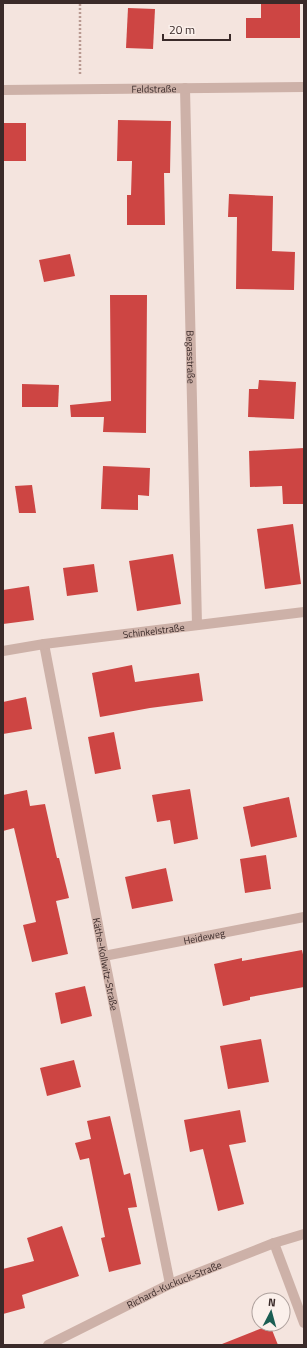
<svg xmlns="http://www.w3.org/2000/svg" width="307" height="1348" viewBox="0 0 307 1348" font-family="'Titillium Web',sans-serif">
<rect width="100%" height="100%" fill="#f4e4de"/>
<g fill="#cd4543">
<path d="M261,3H300V38H246V18H261Z"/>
<path d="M128,8L155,9L153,49L126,48Z"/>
<path d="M118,120L171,121L170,173H164L165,225H127V195H131L132,161H117Z"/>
<rect x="3" y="123" width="23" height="38"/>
<path d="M229,194L273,196L272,251L295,252L294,290L236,289L237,217H228Z"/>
<path d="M70,254L75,276L44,282L39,260Z"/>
<path d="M110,295H147L146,433L103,432L104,417H71L70,405L111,401Z"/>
<path d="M259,380L296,382L294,419L248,417L249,389H258Z"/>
<path d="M22,384L59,385L58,407H22Z"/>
<path d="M304,448V504H283L282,486L250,487L249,451Z"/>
<path d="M103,466L150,468L149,496L138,495V510L101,509Z"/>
<path d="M32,485L36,513H19L15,486Z"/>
<path d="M293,524L301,584L265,589L257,529Z"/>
<path d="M173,554L181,604L137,611L129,561Z"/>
<path d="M94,564L98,592L67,596L63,568Z"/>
<path d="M29,586L34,620L3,624V590Z"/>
<path d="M132,665L135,682L199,673L203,701L150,708L100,717L92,673Z"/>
<path d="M26,697L32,729L3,734V702Z"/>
<path d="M114,732L121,769L95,774L88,737Z"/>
<path d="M190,789L198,839L174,844L170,820L157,822L152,795Z"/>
<path d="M27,790L30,806L45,804L57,858H59L69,898L56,901L68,954L32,962L23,925L36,922L14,828L3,831V795Z"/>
<path d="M289,797L297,837L251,847L243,807Z"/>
<path d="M266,855L271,889L245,893L240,859Z"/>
<path d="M166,868L173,901L132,909L125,877Z"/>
<path d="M302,950L304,959V987L250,997V1000L223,1006L214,964L242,958V961Z"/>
<path d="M85,986L92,1016L61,1024L55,993Z"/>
<path d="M261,1039L269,1082L228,1089L220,1046Z"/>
<path d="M74,1060L81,1087L47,1096L40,1068Z"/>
<path d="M240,1110L246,1142L229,1145L244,1204L218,1211L203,1149L190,1152L184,1120Z"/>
<path d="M110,1116L124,1175L130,1173L137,1207L128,1208L141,1264L109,1272L101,1238L105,1237L89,1158L80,1160L75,1143L91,1139L87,1121Z"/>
<path d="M62,1226L79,1276L22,1295L25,1308L3,1314V1269L34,1261L27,1238Z"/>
<path d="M270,1325L278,1345H223L222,1344Z"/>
</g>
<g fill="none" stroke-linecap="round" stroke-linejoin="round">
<path stroke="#b99a92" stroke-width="2.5" stroke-dasharray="2 2" stroke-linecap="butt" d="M80,74V3"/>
<g stroke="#cdb1a8" stroke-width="10">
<path id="s1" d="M185,88L197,625"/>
<path id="s2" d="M3,90L304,87"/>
<path id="s3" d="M44,644L104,956L170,1284"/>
<path id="s4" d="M3,651L44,644L304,612"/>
<path id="s5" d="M104,956L304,917"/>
<path d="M274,1243L304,1323"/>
<path id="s6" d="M48,1345L170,1284L274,1243L304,1234"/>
</g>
</g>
<g text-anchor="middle" stroke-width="4" stroke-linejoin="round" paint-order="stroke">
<g font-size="10" fill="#3a2a29" stroke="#fbf0eb">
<text dy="4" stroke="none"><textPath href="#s2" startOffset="151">Feldstraße</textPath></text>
<text dy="4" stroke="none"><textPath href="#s1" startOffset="269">Begasstraße</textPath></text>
<text dy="4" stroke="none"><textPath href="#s4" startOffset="152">Schinkelstraße</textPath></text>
<text dy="4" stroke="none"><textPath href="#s5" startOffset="102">Heideweg</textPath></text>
<text dy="4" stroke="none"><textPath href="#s3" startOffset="326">Käthe-Kollwitz-Straße</textPath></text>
<text dy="4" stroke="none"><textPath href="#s6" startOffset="140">Richard-Kuckuck-Straße</textPath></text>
</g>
</g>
<rect width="307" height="1348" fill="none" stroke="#3a2a29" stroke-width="8"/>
<g transform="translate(271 1312) rotate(6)"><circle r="19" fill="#fbf0eb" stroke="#aea19d"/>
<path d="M0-3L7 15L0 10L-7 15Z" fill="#1b5e53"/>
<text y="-6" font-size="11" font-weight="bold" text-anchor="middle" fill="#3a2a29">N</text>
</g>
<path d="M163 34v6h67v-6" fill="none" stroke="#3a2a29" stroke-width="2"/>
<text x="169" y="34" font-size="12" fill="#3a2a29" stroke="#fbf0eb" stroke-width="3" paint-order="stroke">20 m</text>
</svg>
